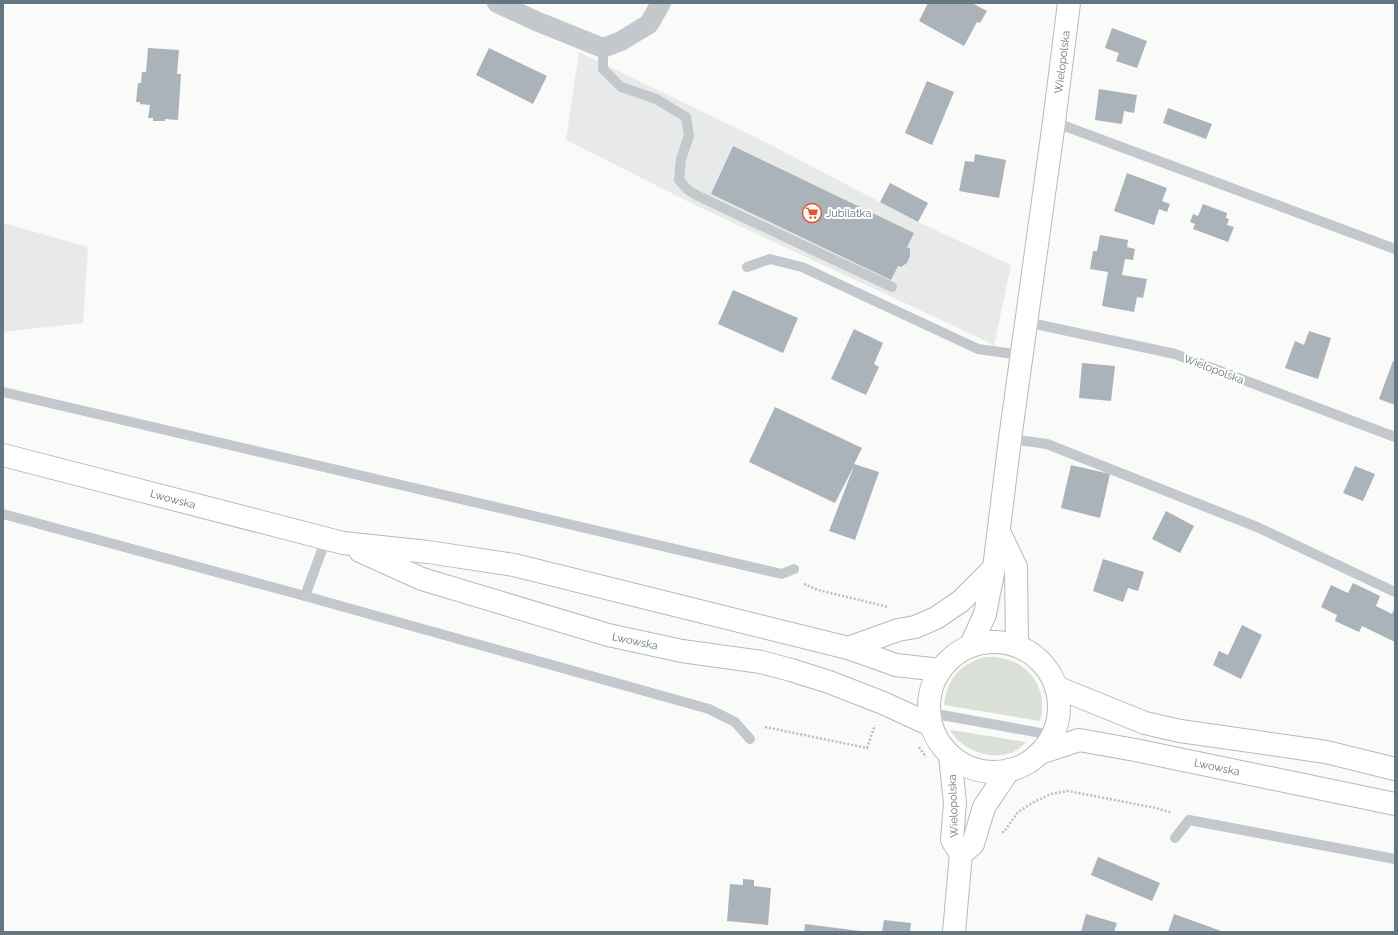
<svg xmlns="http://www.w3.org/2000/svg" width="1398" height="935" viewBox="0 0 1398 935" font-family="Raleway,sans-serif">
<rect width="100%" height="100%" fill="#fafaf8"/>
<g fill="#e8e9e9">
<path d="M579,52L767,143L918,222L1011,265L994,346L986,341L699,207L566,140Z"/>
<path d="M3,223L88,247L83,323L3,332Z"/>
</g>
<g fill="#dadfd7">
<path d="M986,657C1023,655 1050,684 1040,721L944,705C947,679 960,663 986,657Z"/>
<path d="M950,730L1026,742C1007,766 964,755 950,730Z"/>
</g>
<g fill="#aab3b9">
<path d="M928,3H972L987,11L980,23L977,22L964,46L919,21Z"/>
<path d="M1112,28L1147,41L1137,68L1116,61L1119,53L1105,48Z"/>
<path d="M148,48L179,50L177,74H181L178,120L165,119V121H153V118H148L150,105L140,104V102H136L138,83H141L142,72H146Z"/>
<path d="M489,48L547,76L533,104L476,75Z"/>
<path d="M927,81L954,92L932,145L905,133Z"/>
<path d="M1099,89L1137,95L1134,113L1124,111L1122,124L1095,120Z"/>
<path d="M1168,108L1212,124L1206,139L1163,123Z"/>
<path d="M733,146L914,233L907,247L910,249V256L907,263L901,267L898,266L891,280L711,194Z"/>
<path d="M975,154L1006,160L999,198L959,191L965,161L974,162Z"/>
<path d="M1127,173L1167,188L1162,201L1170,204L1167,212L1159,209L1154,225L1114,211Z"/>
<path d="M890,183L928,203L918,222L880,202Z"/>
<path d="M1203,204L1227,213L1226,218L1229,219L1227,225L1234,227L1228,242L1193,229L1195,224L1190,222L1193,214L1198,216Z"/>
<path d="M1100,235L1128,240L1127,247L1135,249L1133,260L1125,259L1122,275L1147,279L1143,298L1137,297L1134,312L1102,306L1108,272L1090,269L1093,251H1097Z"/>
<path d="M733,290L798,318L783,353L718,324Z"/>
<path d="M854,329L883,343L874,364L879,367L866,395L831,379Z"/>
<path d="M1309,331L1331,338L1318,379L1285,368L1295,341L1304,345Z"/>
<path d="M1393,361L1395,362V405L1379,399Z"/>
<path d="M1082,363L1115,366L1111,401L1079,398Z"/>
<path d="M775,407L862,448L854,464L879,472L855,540L829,531L854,466L835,503L749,462Z"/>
<path d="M1071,465L1110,474L1100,518L1061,508Z"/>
<path d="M1355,466L1375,474L1363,501L1343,493Z"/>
<path d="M1166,511L1194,526L1180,553L1152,539Z"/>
<path d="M1103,559L1144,572L1138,591L1128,588L1123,602L1093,591Z"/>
<path d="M1353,583L1380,596L1376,606L1392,614L1395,607V642L1362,626L1359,632L1335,621L1337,615L1321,607L1331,585L1348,593Z"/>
<path d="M1242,625L1262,635L1241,679L1213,665L1219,651L1228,655Z"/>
<path d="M1098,857L1160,883L1152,901L1091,875Z"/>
<path d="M743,879L754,880V886L771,888L768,925L727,921L730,884L743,885Z"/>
<path d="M1086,914L1117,923L1114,932H1081Z"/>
<path d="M1174,914L1224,932H1168Z"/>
<path d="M884,920L911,923L910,932H882Z"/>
<path d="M805,924L860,931V932H804Z"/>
</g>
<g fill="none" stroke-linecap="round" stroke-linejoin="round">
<defs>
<g id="secondary">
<path d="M999,532L1016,567L1017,646"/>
<path d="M971,645L985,614L994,568L1010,439L1054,122L1069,3"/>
<path d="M848,648L898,630L915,627L936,618L961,601L994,568"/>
<path d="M950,756L955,803L952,840L961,854"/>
<path d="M954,932L961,854L973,844L984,807L1009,770"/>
</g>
<g id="primary">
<path d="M3,455L343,543L428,552L514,565L848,648L896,665L940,670"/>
<path d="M360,551L422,579L608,635L682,651L761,662L791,670L829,682L883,703L931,725"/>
<circle cx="994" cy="707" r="65"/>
<path d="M1056,687L1145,723L1180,731L1326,752L1395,769"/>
<path d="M1040,753L1079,740L1135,750L1395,804"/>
</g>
</defs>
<use href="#secondary" stroke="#b3babf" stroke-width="24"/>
<use href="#primary" stroke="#b5babe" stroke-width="24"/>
<g stroke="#bbbfc2" stroke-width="2.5" stroke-dasharray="2 2" stroke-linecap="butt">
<path d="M804,584L818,590L888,607"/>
<path d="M765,727L867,748L875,725"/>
<path d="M919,747L926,757"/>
<path d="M1002,832H1004L1018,812L1034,802L1051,794L1068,791L1156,808L1172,813"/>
</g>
<g stroke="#c3c8cc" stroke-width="10">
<path d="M603,48V69L621,87L656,99L686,117L689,136L681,159L679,180L688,190L698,196L892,287"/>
<path d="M1054,122L1395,249"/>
<path d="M747,267L770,259L802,267L978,349L1021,355"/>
<path d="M1026,322L1175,354L1395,437"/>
<path d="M3,392L782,574L794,569"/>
<path d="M1010,439L1047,444L1257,527L1395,592"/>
<path d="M3,514L305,596L709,709L735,722L750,739"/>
<path d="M305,596L326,539"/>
<path d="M920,711L1068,738"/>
<path d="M1175,838L1189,820L1395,859"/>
</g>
<path stroke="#c3c8cc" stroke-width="20" d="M497,3L536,21L603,48L621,41L649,24L661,3"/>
<use href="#secondary" stroke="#fff" stroke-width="22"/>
<use href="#primary" stroke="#fff" stroke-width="22"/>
</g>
<defs>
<symbol id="supermarket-ring" viewBox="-11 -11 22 22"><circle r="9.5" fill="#fff" stroke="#e4572e" stroke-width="1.5"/><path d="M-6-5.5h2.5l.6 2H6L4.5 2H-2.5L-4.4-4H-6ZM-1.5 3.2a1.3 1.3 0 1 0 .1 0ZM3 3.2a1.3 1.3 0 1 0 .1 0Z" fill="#e4572e"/></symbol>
</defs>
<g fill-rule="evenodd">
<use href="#supermarket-ring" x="801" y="202" width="22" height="22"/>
</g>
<g text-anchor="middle" stroke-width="4" stroke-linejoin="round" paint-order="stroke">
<g font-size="11" fill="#657683" stroke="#fff">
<text transform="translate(1062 62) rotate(-83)" y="4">Wielopolska</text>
<text transform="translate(1214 369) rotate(21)" y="4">Wielopolska</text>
<text transform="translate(173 499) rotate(15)" y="4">Lwowska</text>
<text transform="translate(635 641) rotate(12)" y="4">Lwowska</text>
<text transform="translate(1217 767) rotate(12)" y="4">Lwowska</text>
<text transform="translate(953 806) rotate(-92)" y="4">Wielopolska</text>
</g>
<g font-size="11" fill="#657683" stroke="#fff" text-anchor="start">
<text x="826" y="217">Jubilatka</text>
</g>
</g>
<rect width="1398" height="935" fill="none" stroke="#657683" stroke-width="8"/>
</svg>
